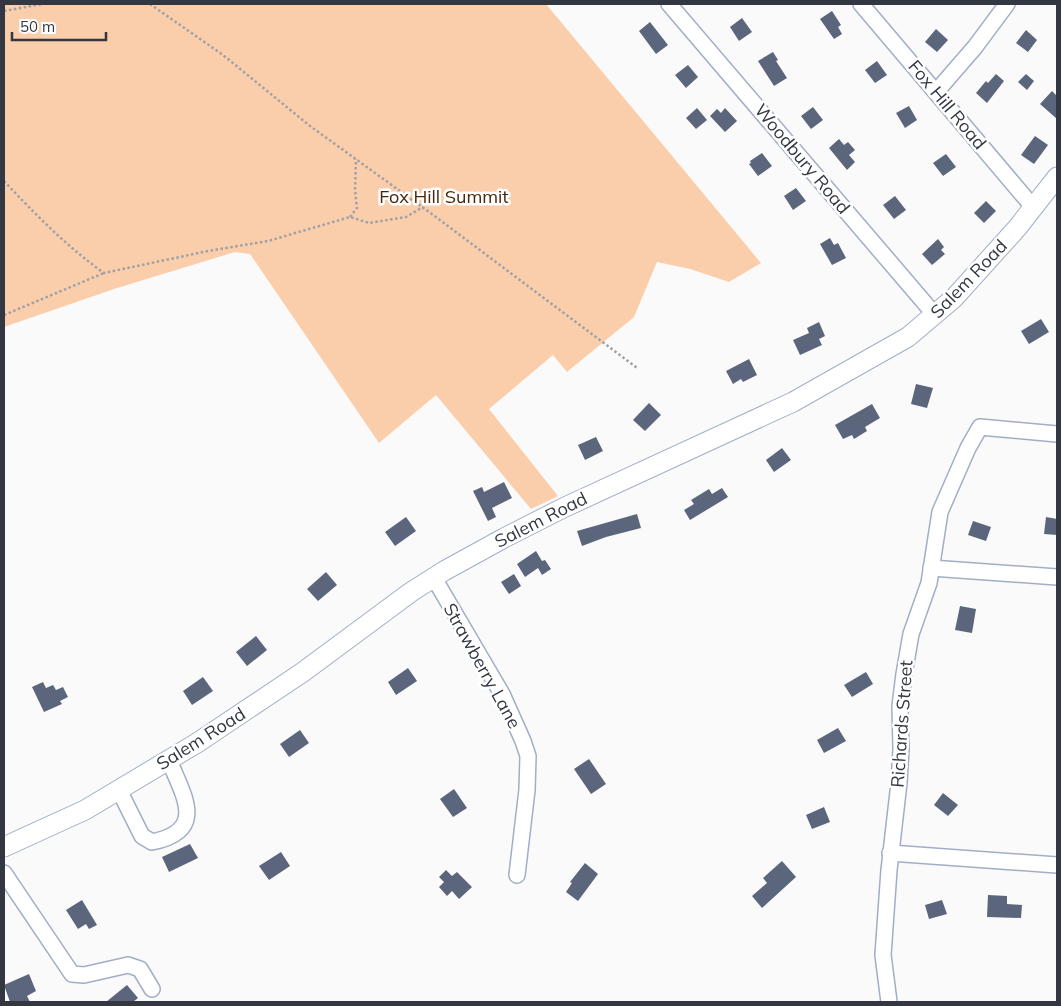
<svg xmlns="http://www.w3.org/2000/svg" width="1061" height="1006" viewBox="0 0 1061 1006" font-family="Mulish,sans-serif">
<rect width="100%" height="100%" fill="#fafafa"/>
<path fill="#fbceab" d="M4,4H546L761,263L729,282L690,269L657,262L634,317L567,372L553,355L489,409L558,496L531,509L436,395L379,443L250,254L235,252L114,289L4,327Z"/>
<g fill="#5b667c">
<path d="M832,11L841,25L838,27L842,34L834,39L820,19Z"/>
<path d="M742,18L752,32L739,41L730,27Z"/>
<path d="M650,22L668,45L656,54L639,31Z"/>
<path d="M936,29L948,40L937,52L925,42Z"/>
<path d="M1026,30L1037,40L1028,52L1016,43Z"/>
<path d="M773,52L778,60L776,61L787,78L774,86L758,61Z"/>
<path d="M877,61L887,75L875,83L865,70Z"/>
<path d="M688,65L698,77L686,88L675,75Z"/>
<path d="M996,74L1004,81L987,103L976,93L986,81L988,83Z"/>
<path d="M1026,74L1034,81L1027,90L1018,82Z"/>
<path d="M1052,91L1057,96V119L1040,104Z"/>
<path d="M909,106L917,120L905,128L896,113Z"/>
<path d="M813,107L823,120L811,129L801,116Z"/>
<path d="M697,108L707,120L696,129L686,118Z"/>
<path d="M725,108L737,121L725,132L710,116L717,109L721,113Z"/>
<path d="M1035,136L1048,145L1034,164L1021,155Z"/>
<path d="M839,139L844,145L848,142L855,150L849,155L855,162L847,170L829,148Z"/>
<path d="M762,153L772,166L758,176L749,164L751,163L750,161Z"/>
<path d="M946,154L956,167L943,176L933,163Z"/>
<path d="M796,188L806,201L793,210L784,196Z"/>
<path d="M895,196L906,210L894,219L883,205Z"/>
<path d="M986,201L996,211L984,223L974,213Z"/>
<path d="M830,238L834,245L838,243L846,258L832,265L820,244Z"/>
<path d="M938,239L944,247L941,250L945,254L932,265L922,254Z"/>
<path d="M1041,319L1049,332L1029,344L1021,331Z"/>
<path d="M819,322L825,336L819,339L822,345L800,355L793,340L809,333L807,328Z"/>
<path d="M749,359L757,375L743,382L741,379L733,384L726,371Z"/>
<path d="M916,384L933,388L927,408L911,404Z"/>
<path d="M649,403L661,415L645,431L633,420Z"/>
<path d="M872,404L880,418L865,427L867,431L854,439L852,435L843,439L835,425Z"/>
<path d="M596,437L603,451L585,460L578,445Z"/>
<path d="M782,448L791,460L774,472L766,460Z"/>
<path d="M504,482L512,498L492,508L496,517L488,521L473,491L482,487L484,492Z"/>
<path d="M722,488L728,497L690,520L684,510L694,504L691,500L709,489L712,494Z"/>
<path d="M637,514L641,528L606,537L582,546L577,531Z"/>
<path d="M406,517L416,531L395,546L385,532Z"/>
<path d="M1046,517L1057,519V535L1044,534Z"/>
<path d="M973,521L991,527L986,541L968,535Z"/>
<path d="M536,551L542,561L545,560L551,569L542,575L538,568L525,577L517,564Z"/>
<path d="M326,572L337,585L318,601L307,589Z"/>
<path d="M514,574L521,586L509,594L501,582Z"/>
<path d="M960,606L976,609L972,633L955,630Z"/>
<path d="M256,636L267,650L247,666L236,652Z"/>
<path d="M408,668L417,681L396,695L388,682Z"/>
<path d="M866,672L873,684L852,697L844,685Z"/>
<path d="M203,677L213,691L192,705L183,691Z"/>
<path d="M43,682L46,688L53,685L56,690L63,687L68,697L60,701L62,704L44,712L32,687Z"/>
<path d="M838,728L846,741L824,753L817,740Z"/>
<path d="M300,730L309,743L289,757L280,744Z"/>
<path d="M589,759L606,784L591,794L574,769Z"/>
<path d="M454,789L467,808L453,817L440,799Z"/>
<path d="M943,793L958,805L948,816L934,805Z"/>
<path d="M824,807L830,822L812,829L806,815Z"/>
<path d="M190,844L198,858L169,872L162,857Z"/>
<path d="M281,852L290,866L269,880L259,866Z"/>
<path d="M782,861L796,877L762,908L752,896L767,883L763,878Z"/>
<path d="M585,863L598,874L578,901L566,892L572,883L570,882Z"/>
<path d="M446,870L452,876L457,872L472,887L459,899L452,891L447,896L439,887L444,882L439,877Z"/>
<path d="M988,895L1007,896V904L1022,905L1021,918L987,917Z"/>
<path d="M82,900L97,925L89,929L86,924L78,929L66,910Z"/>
<path d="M942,900L947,914L929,919L925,905Z"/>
<path d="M29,974L36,991L27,996L30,1002H10L4,985Z"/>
<path d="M127,985L138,998L133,1002H106Z"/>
</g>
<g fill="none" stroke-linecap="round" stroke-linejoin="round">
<defs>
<g id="minor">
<path d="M669,4L935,315"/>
<path d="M861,4L1033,207"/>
<path d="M936,92L975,47L1007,4"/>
<path d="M931,568L1057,577"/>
<path d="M434,578L502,694L523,741L528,756L527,790L517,875"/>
<path d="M119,790L142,836L152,842C208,831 183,795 169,760"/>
<path d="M890,853L1057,865"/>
<path d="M4,873L72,974L84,975L128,965L140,969L152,989"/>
<path d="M889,1002L883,955L889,870L899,783L901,749L900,706L904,674L911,634L929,583L940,512L968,448L980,427L1057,434"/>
</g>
<path id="major" d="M4,847L85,810L197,743L303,672L411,592L444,571L504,538L563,508L793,402L908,337L954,298L1018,227L1057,177"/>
</defs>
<use href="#minor" stroke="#a1aec6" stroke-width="18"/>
<use href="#major" stroke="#a1aec6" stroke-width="21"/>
<g stroke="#9fa1a5" stroke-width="2.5" stroke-dasharray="2.5 2.5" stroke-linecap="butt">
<path d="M150,4L223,55L310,126L436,217L637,368"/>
<path d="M4,11L42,4"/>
<path d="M4,181C35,214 66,246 104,273L208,251L268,241L350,217L369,223L406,217L423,207"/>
<path d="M350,217L357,208L355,190L356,159"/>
<path d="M4,315L104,273"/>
</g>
<use href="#minor" stroke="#fff" stroke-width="15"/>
<use href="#major" stroke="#fff" stroke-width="19"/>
</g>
<g text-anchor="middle" stroke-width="5" stroke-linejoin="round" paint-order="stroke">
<g font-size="18" fill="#323741" stroke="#fff">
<text transform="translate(947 105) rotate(50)" y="6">Fox Hill Road</text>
<text transform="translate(802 159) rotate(50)" y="6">Woodbury Road</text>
<text transform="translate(969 279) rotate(-46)" y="6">Salem Road</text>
<text transform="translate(541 520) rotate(-27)" y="6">Salem Road</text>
<text transform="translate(482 666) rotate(61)" y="6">Strawberry Lane</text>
<text transform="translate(902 724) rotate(-86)" y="6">Richards Street</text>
<text transform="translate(201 739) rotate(-32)" y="6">Salem Road</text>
</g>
<g font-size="18" fill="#472709" stroke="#fff">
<text x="444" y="203">Fox Hill Summit</text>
</g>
</g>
<rect width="1061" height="1006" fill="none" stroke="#323741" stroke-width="10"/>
<path d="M12 32v8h94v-8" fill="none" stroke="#323741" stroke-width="2.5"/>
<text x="20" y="32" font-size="15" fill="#323741" stroke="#ffffff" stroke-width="4" paint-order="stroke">50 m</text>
</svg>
